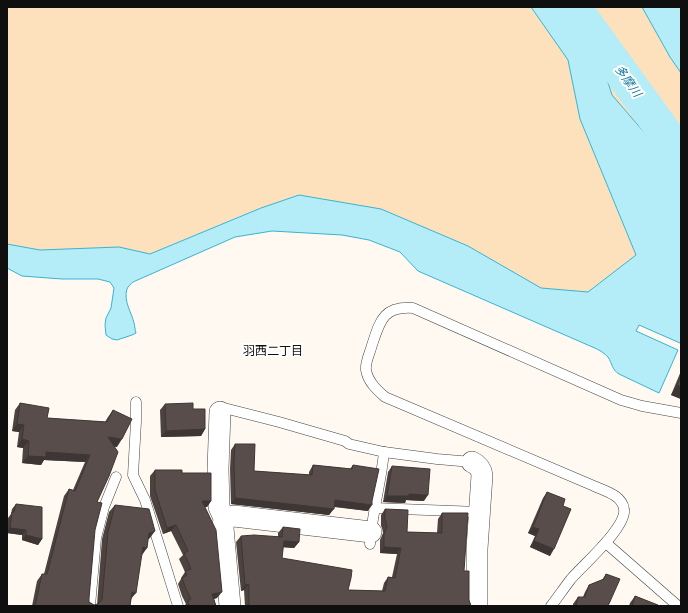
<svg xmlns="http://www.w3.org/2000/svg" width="688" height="613" viewBox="0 0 688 613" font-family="'Source Serif 4','Noto Sans JP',serif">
<rect width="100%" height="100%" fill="#fff9f1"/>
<g fill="#fce1bc">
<path d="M7,7H531L568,60L580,119L636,255L588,292L541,288L468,246L299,195L261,208L150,254L119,247L40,250L7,244Z"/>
<path d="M584,7H642L670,57L681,73V160L663,154L612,95Z"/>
</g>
<g fill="#b4ecf8" stroke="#39b3d1">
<path d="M531,7H584L612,95L663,154L681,160V342L680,343L639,325L636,331L678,350L659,393L619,374C612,370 612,363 608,357C605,354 601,351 597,349L418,271L400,252L369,240L342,235L272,231L235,237L133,282C131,284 128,286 127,289C123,301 132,313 134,323C135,327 135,330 136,333L132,335L117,340L112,339L106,335L105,325L106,318L111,308L114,288L110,282L98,279H62L22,276L7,268V244L40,250L119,247L150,254L261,208L299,195L381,209L468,246L541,288L588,292L636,255L580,119L568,60Z"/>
<path d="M642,7H681V73L670,57Z"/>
</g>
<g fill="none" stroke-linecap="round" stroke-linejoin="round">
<path stroke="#b4ecf8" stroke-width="34" d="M574,7L681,155"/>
<defs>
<g id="lane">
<path d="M136,402V422L133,475L145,500L161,551L178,606"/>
<path d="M220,412L224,408L279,422L345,441L349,444L384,452L437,459L472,462"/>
<path d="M374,508L479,512"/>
<path d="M606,543L678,606"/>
<path d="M370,544C372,513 381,483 384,452"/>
<path d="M90,606L96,538L104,507L116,477"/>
<path d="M551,606C558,597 564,588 571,579C583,565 627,527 624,509C622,495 605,491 594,486L385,397C377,390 368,382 366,370C365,362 370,353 372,345C380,321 383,306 413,308L621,400L642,406L681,413"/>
</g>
<g id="street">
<path d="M220,412L218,469L219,507L224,518L223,528L230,606"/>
<path d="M472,462C478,465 481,468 482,475L477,549V606"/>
<path d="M224,518L234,516L371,532"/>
</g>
</defs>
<use href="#lane" stroke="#424242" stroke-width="11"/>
<use href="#street" stroke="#424242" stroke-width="22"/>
<use href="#lane" stroke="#fff" stroke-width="10"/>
<use href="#street" stroke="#fff" stroke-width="21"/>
</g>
<g fill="#4c4240">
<path d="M681,371V399L671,395Z"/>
<path d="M20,403L47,418L105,422L108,417L113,410L117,447L114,446L97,502L89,598V602L94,605H97L102,539L109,512L115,505L150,538L148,539L141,555L131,600L130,606H32L37,581L42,574H44L64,496L69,489L73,490L85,462L44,460L41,465L22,463L23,448L17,447L19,432L12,431L15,410Z"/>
<path d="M165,404L193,409L205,429L201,436L161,437L160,410Z"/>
<path d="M235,444L254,471L309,475V472L313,465L350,469L353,465L368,511L334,507L329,515L231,504L230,469L231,450Z"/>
<path d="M392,466L424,501L406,500L405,503L383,502L388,472Z"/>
<path d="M155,470L182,473L211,501L207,507H205L217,598L214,599L216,606H184L186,604L182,596L178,584L181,579V578L185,572L179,559L183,555L171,531L163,534L150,496V476Z"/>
<path d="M547,492L563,506L550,556L530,547L535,536L528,533L543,498Z"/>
<path d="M16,504L42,539L38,545L22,540V535L7,533V525L8,518L11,514L12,509Z"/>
<path d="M385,509L407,532L437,533L438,519L442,513L464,571L469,600L471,606H245L244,590L241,591L236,542L241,536L278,537V533L283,527L299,542L294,548L283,547L282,558L348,590L382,591L384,583L388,577H392L397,554L380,553V540L383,533L382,528L381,526V515Z"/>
<path d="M606,574L608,606H573V604L578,597H583L585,592L589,585L602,580Z"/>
<path d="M635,596L658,606H629L630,603Z"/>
</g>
<g fill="#3e3634">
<path d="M677,385L681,387V399L671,395Z"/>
<path d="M17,424L24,425L19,432L12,431Z"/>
<path d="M205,429L201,436L161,437L166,431Z"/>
<path d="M108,437L122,439L117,447L103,445Z"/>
<path d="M22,439L29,441L23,448L17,447Z"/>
<path d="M46,452L90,455L85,462L44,460L41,465L22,463L28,456Z"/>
<path d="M409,494L428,495L424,501L406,500L405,503L383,502L387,496Z"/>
<path d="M235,498L334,509L329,515L231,504Z"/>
<path d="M335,500L372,505L368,511L330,506Z"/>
<path d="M202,501H211L207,507H198Z"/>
<path d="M176,525L171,531L163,534L167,528Z"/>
<path d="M533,527L539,529L535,536L528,533Z"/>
<path d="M10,528L26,530L22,535L7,533V531Z"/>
<path d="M155,531L150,538L144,540L149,533Z"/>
<path d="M26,535L42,539L38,545L22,540Z"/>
<path d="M284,541L299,542L294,548L280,547Z"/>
<path d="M534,541L554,549L550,556L530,547Z"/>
<path d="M143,547L147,548L142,555L137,554Z"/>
<path d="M384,547L401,548L397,554L380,553Z"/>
<path d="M249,584L244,590L241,591L245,585Z"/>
<path d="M132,592L136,593L130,600Z"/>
<path d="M222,592L217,598L208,600L212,594Z"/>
</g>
<g fill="#584d4b" stroke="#3e3634">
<path d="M681,377V387L677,385Z"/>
<path d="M20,403L49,408L47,418L107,422L113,410L132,419L122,439L108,437L118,452L109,476L97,502L102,503L95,530L89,598V602L94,605L98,604L102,600L108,532L115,505L149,509L155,531L149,533L147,548L143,547L136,593L132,592L130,606H35L42,574H47L69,489L75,491L90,455L46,452V457L28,456L29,441L22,439L24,425L17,424Z"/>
<path d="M193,403V409H205V429L166,431L165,404Z"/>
<path d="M235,444H255L254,471L312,475L313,465L352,469L353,465L379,469L372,501V505L335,500L334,509L235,498L234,463Z"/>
<path d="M392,466L430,469L428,495L409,494V496H387Z"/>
<path d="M155,470H182V473H211V501H202L216,530L222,592L212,594L216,606H189L188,603L189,599H191L186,589L182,578L187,575L185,571L191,569L184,553L188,551L176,525L167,528L155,490Z"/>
<path d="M547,492L565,499L563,506L571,509L554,549L534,541L539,529L533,527Z"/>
<path d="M16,504L42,507V539L26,535V530L10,528L12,512H14Z"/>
<path d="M385,509L408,510L407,532L442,533V513H468L464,571H469V600L471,606H249V584L245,585L241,536L254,535L282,537L283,527L300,529L299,542L284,541L282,558L352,570L351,578L348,590L385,591L388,577L395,578L401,548L384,547V534L387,527L386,522L385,520Z"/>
<path d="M606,574L620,579L608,606H576L578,597H585L589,585L604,579Z"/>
<path d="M635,596L658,605V606H632Z"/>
</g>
<g text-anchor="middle" stroke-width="4" stroke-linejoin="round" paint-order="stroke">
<g font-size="12" font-style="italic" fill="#147c9e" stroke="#fff">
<text transform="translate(628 81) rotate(54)" y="4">多摩川</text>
</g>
<g font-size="12" fill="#0f0f0f" stroke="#fff">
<text x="273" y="355">羽西二丁目</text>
</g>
</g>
<rect width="688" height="613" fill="none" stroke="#0f0f0f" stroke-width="16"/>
</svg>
